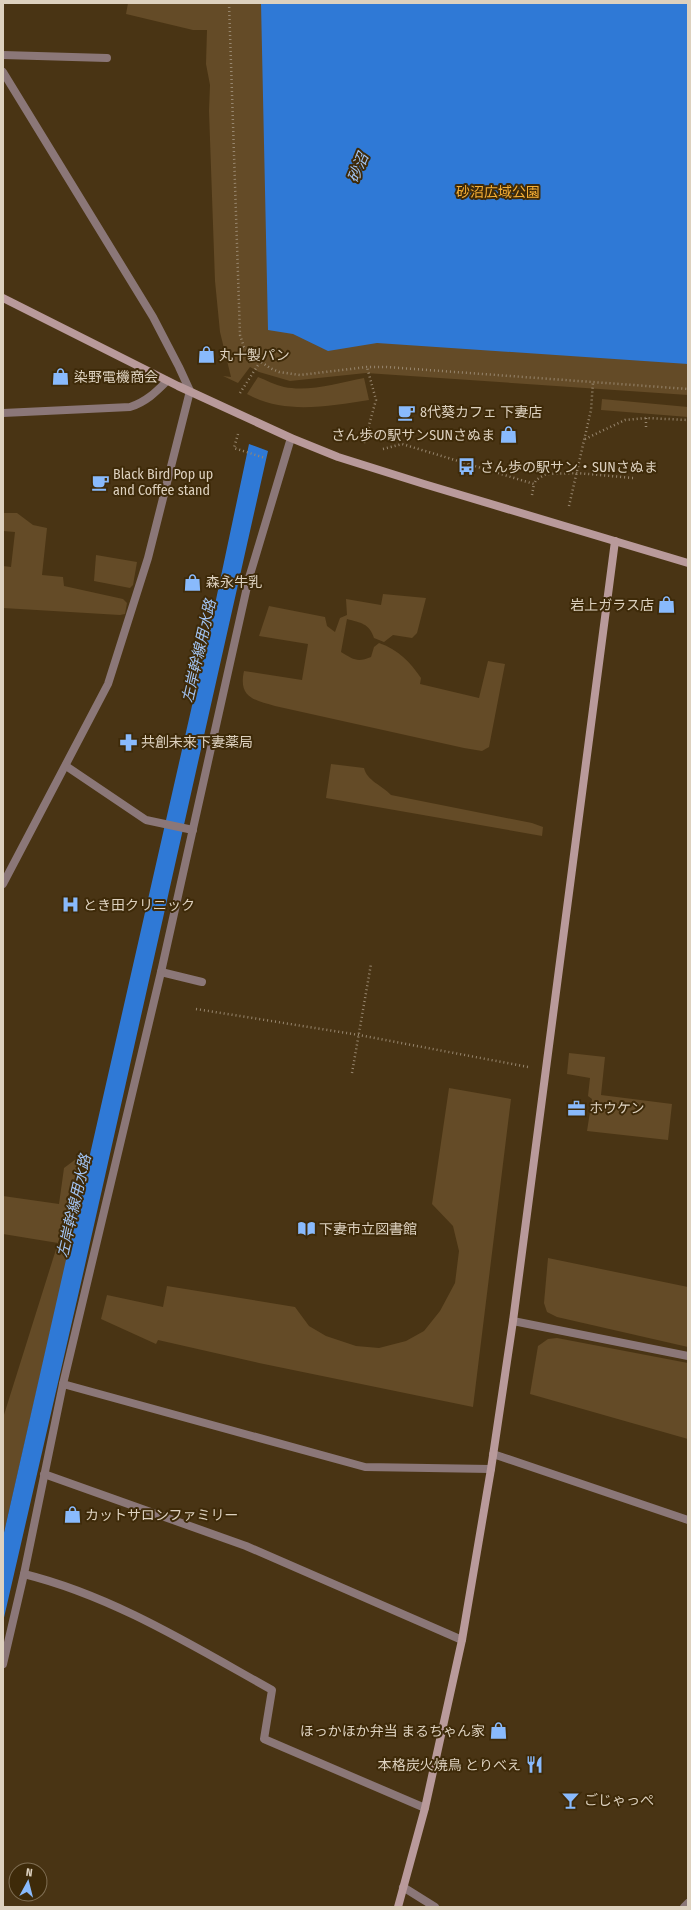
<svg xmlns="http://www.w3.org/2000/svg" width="691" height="1910" viewBox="0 0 691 1910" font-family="'Fira Sans Condensed','Noto Sans JP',sans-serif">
<rect width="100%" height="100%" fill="#493414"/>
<g fill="#644b27">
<path d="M128,3H688V395L366,373L290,381L259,372L250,367L238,383L223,376L231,377L220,332L215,281L209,111L210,85L206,64L207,30H193L126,14Z"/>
<path d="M258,377C266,380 275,385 284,387C309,392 339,383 364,378L369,400C329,406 284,415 247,394Z"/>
<path d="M602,399L688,407V417L601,410Z"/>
<path d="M3,513H17L33,525L47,528L42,575L63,577L64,586L123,599L127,603L125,614L120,615L3,608V566L11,567L15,532L3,531Z"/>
<path d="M96,555L137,562L133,585L130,588L94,581Z"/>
<path d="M383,594L426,598L417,633L412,638L393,635L384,642L374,638C369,623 361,623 347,619L341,652C353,659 357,663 371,657L374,647L379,643C399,650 410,662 421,678L420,684L479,698L488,661L505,664L489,747L482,751L464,748L275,706C255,700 238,698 244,671L302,680L308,644L259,636L269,606L325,617L327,626L335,632L340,618L347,615L346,599L381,605Z"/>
<path d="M331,764L364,768C367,781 382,785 391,795L532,823L543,827L542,836L326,798Z"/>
<path d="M569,1053L605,1057L601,1095L672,1104L668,1140L587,1131L592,1099L588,1096L590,1078L567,1074Z"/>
<path d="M449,1088L511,1099L473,1407L259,1363L158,1340L156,1344L101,1319L107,1295L163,1307L167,1286L295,1307L309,1326L326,1336L356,1346L379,1348L406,1341L424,1331L440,1311L455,1283L459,1251L453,1226L432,1204Z"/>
<path d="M81,1158L68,1213L58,1243L70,1246L3,1537V1418L58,1243L3,1234V1196L59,1204L64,1168L76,1159Z"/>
<path d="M548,1258L688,1287V1347L557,1317L547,1312L544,1303Z"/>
<path d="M557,1338L688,1363V1439L530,1394L538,1346L548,1339Z"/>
</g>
<g fill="#2f79d6">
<path d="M261,3H688V364L377,343L328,351L293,334L268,330Z"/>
<path d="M249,444L268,451L83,1274L3,1622V1537L214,609Z"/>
</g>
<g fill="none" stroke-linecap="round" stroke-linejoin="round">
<g stroke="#98876f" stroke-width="2.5" stroke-dasharray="1 3" stroke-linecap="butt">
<path d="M229,3L240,335L244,347L254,357L270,368L279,372L300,375L367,367H387L688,389"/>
<path d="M240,393L260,362"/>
<path d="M646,418V429"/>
<path d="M238,434L234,448L265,458"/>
<path d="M585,439L625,420L646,418L688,420"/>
<path d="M364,443L376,400L367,367"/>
<path d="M383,449L402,444L534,484L536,480L546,474L577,473L633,478"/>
<path d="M469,476L470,459"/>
<path d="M532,495L534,484"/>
<path d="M569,506L591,410L593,382"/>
<path d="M196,1009L359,1035L528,1067"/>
<path d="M352,1073L371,964"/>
</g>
<g stroke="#8b7778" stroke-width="8">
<path d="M3,413L130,407C146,402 156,392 167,381"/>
<path d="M66,766L146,820L193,830"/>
<path d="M161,972L202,982"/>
</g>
<g stroke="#8b7778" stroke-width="8">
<path d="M3,55L107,58"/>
<path d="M3,72L153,317L179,367L190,391L148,558L108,684L3,884"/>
<path d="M513,1321L688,1356"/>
<path d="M63,1384L365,1467L491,1469"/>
<path d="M493,1454L688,1520"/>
<path d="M44,1474L246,1546L462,1640"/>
<path d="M24,1574C113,1596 193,1646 272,1690L264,1739L425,1808"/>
<path d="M3,1664L24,1574L63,1384L161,972L249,578L291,438"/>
<path d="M403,1887L435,1907"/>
<path d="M684,1907L688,1903"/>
</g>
<g stroke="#b99a9b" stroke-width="8">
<path d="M3,298L178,386L291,438L338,457L424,484L688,563"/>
<path d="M398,1907L425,1808L462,1640L491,1469L513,1321L615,541"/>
</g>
</g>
<defs>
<symbol id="shop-bare" viewBox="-9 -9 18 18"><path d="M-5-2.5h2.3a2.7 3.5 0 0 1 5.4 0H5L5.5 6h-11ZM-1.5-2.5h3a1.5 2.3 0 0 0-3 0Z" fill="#89bafc" stroke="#3e2a09" stroke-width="2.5" paint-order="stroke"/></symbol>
<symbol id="cafe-bare" viewBox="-9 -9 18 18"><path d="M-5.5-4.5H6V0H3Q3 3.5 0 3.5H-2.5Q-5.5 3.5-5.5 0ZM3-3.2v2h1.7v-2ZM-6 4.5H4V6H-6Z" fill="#89bafc" stroke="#3e2a09" stroke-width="2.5" paint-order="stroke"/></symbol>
<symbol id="bus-bare" viewBox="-9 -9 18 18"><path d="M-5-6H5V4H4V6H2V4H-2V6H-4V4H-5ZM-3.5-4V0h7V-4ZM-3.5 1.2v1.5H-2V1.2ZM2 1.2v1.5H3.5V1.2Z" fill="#89bafc" stroke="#3e2a09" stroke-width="2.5" paint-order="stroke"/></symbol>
<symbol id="pharmacy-bare" viewBox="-9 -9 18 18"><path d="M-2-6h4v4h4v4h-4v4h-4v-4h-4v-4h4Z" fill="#89bafc" stroke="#3e2a09" stroke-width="2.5" paint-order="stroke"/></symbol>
<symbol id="hospital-bare" viewBox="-9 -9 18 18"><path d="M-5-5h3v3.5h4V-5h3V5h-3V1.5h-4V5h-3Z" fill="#89bafc" stroke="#3e2a09" stroke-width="2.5" paint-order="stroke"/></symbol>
<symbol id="office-bare" viewBox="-9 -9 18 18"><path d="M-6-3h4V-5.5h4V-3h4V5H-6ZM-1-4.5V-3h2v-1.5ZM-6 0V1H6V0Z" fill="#89bafc" stroke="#3e2a09" stroke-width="2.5" paint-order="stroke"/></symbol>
<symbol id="library-bare" viewBox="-9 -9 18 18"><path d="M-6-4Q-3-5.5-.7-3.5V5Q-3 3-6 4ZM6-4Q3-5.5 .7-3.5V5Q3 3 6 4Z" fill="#89bafc" stroke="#3e2a09" stroke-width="2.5" paint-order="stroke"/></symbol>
<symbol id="restaurant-bare" viewBox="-9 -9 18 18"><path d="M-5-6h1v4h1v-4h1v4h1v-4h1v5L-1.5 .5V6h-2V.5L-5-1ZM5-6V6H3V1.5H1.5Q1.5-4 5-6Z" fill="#89bafc" stroke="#3e2a09" stroke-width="2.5" paint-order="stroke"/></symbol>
<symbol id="bar-bare" viewBox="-9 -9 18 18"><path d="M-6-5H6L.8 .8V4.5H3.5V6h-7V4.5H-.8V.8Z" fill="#89bafc" stroke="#3e2a09" stroke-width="2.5" paint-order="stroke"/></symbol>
</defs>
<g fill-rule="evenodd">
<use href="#shop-bare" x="194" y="342" width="25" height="25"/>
<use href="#shop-bare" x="48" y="364" width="25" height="25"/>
<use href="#cafe-bare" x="394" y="400" width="25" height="25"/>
<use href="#shop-bare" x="496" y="422" width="25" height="25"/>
<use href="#bus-bare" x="454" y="454" width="25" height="25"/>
<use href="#cafe-bare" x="88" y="470" width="25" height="25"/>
<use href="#shop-bare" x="180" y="570" width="25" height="25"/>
<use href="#shop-bare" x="654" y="592" width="25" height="25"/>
<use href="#pharmacy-bare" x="116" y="730" width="25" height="25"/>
<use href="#hospital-bare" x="58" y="892" width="25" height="25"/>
<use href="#office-bare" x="564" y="1096" width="25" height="25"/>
<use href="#library-bare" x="294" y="1216" width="25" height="25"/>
<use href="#shop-bare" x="60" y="1502" width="25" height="25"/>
<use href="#shop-bare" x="486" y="1718" width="25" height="25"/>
<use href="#restaurant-bare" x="522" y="1752" width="25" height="25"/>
<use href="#bar-bare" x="558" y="1788" width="25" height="25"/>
</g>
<g text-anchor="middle" stroke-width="4" stroke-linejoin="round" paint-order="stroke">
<g font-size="14" fill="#f6af35" stroke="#3e2a09">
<text x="498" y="197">砂沼広域公園</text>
</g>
<g font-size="14" fill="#ddd1bf" stroke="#3e2a09" text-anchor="start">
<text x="219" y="360">丸十製パン</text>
<text x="74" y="382">染野電機商会</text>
<text x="420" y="417">8代葵カフェ 下妻店</text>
<text x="495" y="440" text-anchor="end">さん歩の駅サンSUNさぬま</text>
<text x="480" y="472">さん歩の駅サン・SUNさぬま</text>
<text x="113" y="479">Black Bird Pop up<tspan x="113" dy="16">and Coffee stand</tspan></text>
<text x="206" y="587">森永牛乳</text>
<text x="654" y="610" text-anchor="end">岩上ガラス店</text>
<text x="141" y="747">共創未来下妻薬局</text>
<text x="83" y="910">とき田クリニック</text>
<text x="589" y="1113">ホウケン</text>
<text x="319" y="1234">下妻市立図書館</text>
<text x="85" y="1520">カットサロンファミリー</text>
<text x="485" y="1736" text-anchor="end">ほっかほか弁当 まるちゃん家</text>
<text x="521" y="1770" text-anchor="end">本格炭火焼鳥 とりべえ</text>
<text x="584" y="1805">ごじゃっぺ</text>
</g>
<g font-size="15" font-style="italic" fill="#a2c4f3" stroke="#3e2a09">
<text transform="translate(358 168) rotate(-68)" y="5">砂沼</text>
<text transform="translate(199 651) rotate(-77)" y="5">左岸幹線用水路</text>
<text transform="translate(74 1206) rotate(-77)" y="5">左岸幹線用水路</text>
</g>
</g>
<rect width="691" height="1910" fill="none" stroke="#ddd1bf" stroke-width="8"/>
<g transform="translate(28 1882) rotate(7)"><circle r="19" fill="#3e2a09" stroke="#7e6d52"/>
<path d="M0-3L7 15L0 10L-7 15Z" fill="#89bafc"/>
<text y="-6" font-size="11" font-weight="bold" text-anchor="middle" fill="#ddd1bf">N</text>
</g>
</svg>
